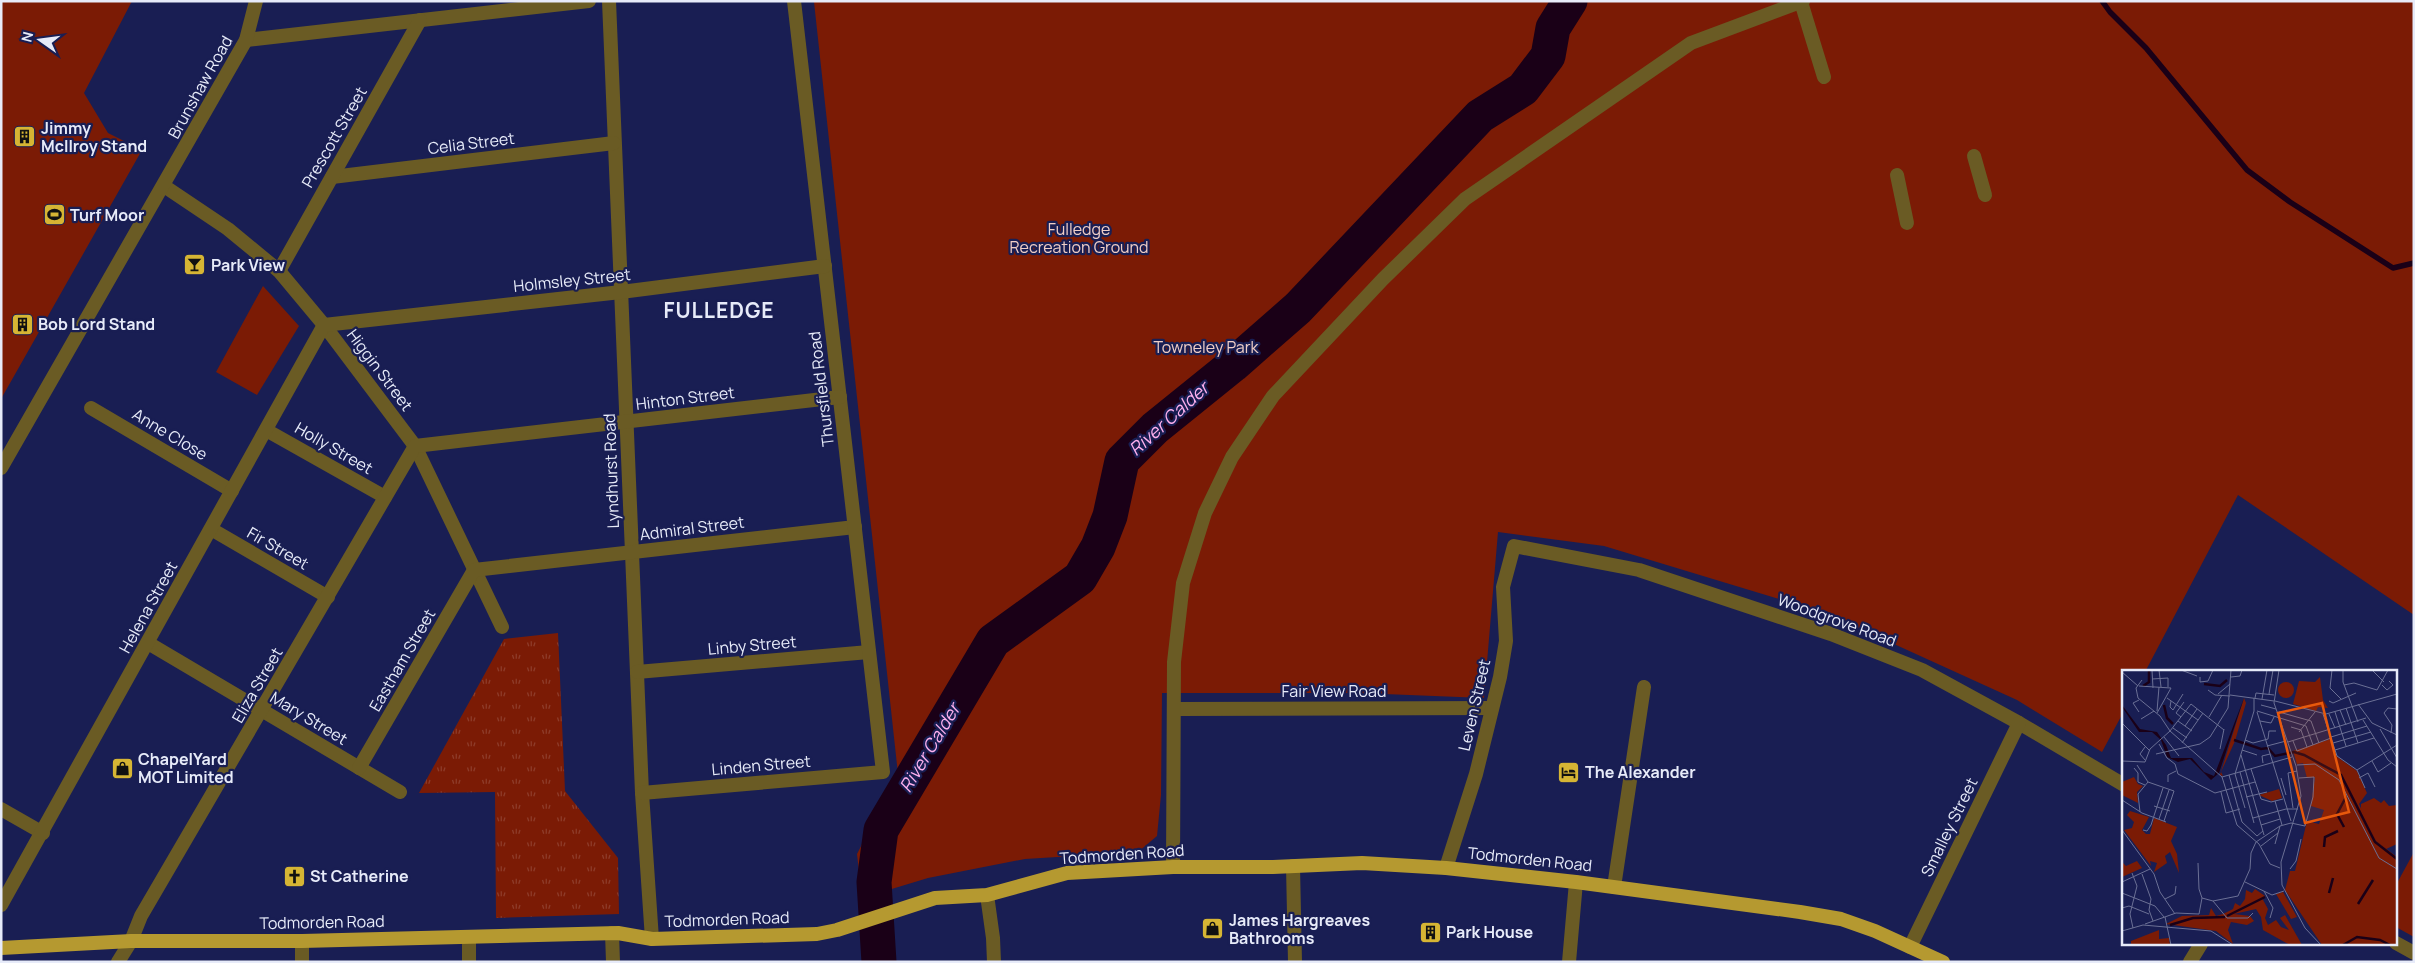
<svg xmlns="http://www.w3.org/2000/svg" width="2415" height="963" viewBox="0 0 2415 963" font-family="Manrope,sans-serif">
<defs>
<pattern id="grass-tufts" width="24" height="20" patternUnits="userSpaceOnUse" patternTransform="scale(1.25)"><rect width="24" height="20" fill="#7b1b05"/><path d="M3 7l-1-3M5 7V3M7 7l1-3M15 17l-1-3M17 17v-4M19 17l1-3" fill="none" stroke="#8e3c2a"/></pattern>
</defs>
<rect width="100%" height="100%" fill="#191e53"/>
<path fill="url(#grass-tufts)" d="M558,633L565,791L618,858L619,914L496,918L495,792L419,793L504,639Z"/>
<g fill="#7b1b05">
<path d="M1,1H132L84,93L108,133L142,150L1,399Z"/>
<path d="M2414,1V615L2238,495L2145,672H2124V711L2102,752L2017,700L1850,624L1779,599L1604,546L1498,532L1484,698L1359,693H1162L1161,795L1157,836L1138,852L1025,859L928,878L862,898L857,854L898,774L814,2Z"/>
<path d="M263,286L299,326L257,395L216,372Z"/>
<path d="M2414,852V937L2396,927V885Z"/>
</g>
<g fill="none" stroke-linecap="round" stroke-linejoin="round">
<path stroke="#1a0017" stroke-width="5.5" d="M2102,1L2110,12L2146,48L2247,170L2290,202L2393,268L2414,263"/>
<path stroke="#1a0017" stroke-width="35" d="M879,962L874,882L881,830L993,641L1080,578L1098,547L1110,516L1122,461L1155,428L1233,365L1298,308L1480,116L1523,89L1548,56L1553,28L1570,1"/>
<g stroke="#6a5b24" stroke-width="14">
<path d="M609,1L642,793L652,939"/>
<path d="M1801,2L1824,77"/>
<path d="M246,40L589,1"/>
<path d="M1974,156L1985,195"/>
<path d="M1897,175L1907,223"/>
<path d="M332,177L614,143"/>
<path d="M164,186L228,229L279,271L324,325L415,446L502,627"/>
<path d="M279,271L420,20"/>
<path d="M91,408L232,491"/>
<path d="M266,430L385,497"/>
<path d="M211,529L328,597"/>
<path d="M148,643L400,792"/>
<path d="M637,672L869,652"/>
<path d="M1176,709L1492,708"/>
<path d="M359,768L474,570L855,527"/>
<path d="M642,793L883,772L794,1"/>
<path d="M1,809L43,833"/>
<path d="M1293,866L1295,962"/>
<path d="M1173,867L1174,662L1183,583L1205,513L1232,457L1273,396L1383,279L1465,199L1691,43L1803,1"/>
<path d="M1446,868L1476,774L1500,677L1506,641L1503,587L1514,546L1639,570L1831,634L1922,670L2019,723L2124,785"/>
<path d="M1614,887L1644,687"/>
<path d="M1,905L324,325L621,292L825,266"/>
<path d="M612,933L613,962"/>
<path d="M469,937V962"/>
<path d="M2396,943L2414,953"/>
<path d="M1910,947L2019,723"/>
<path d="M118,962L131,941L141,916L415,446L840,397"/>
<path d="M302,962V941"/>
<path d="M1569,962L1576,882"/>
<path d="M2190,962L2201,944"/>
</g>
<g stroke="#6a5b24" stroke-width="14">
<path d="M1,468L246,40L256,1"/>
<path d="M987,895L993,938L994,962"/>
</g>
<path stroke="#b59930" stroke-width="14" d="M1,948L131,941H302L618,933L652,939L817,934L837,930L935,898L987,895L1067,873L1173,867H1273L1362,863L1446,868L1576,882L1800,912L1841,919L1875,931L1943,962"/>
</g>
<defs>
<symbol id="building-square" viewBox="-11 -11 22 22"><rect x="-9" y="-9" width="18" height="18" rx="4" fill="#d6b534" stroke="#191e53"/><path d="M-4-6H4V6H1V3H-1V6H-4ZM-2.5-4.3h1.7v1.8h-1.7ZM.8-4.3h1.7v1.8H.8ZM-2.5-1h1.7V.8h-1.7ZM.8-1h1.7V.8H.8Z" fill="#111"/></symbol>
<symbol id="stadium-square" viewBox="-11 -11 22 22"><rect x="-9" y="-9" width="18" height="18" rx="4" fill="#d6b534" stroke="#191e53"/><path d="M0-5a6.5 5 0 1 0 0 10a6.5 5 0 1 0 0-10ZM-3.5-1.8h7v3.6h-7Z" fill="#111"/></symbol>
<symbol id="bar-square" viewBox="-11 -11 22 22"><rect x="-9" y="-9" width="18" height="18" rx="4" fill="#d6b534" stroke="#191e53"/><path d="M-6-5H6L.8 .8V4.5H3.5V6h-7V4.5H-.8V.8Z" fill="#111"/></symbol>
<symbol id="shop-square" viewBox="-11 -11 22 22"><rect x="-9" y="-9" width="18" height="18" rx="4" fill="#d6b534" stroke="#191e53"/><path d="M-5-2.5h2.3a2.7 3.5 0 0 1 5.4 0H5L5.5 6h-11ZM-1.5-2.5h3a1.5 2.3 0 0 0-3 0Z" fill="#111"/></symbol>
<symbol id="hotel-square" viewBox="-11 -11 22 22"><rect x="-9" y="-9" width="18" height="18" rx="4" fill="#d6b534" stroke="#191e53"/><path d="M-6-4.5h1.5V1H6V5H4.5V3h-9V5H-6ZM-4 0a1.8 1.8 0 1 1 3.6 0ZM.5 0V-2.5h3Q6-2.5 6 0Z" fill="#111"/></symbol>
<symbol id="church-square" viewBox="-11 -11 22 22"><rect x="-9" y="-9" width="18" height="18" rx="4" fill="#d6b534" stroke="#191e53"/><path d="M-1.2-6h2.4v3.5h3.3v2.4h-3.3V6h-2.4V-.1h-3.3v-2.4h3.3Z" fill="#111"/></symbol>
</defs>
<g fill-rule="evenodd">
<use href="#building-square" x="12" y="124" width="25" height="25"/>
<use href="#stadium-square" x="42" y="202" width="25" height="25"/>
<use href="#bar-square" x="182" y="252" width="25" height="25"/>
<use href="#building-square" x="10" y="312" width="25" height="25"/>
<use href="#shop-square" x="110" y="756" width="25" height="25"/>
<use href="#hotel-square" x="1556" y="760" width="25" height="25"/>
<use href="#church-square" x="282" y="864" width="25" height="25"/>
<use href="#shop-square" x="1200" y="916" width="25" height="25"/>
<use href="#building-square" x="1418" y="920" width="25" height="25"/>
</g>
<g text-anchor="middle" stroke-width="4.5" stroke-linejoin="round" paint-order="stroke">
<g font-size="16" fill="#e7ebf9" stroke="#191e53">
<text transform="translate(200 87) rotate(-61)" y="6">Brunshaw Road</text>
<text transform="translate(334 137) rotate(-60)" y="6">Prescott Street</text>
<text transform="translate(471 143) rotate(-7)" y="6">Celia Street</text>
<text transform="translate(572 280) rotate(-6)" y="6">Holmsley Street</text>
<text transform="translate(380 370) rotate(53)" y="6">Higgin Street</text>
<text transform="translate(821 389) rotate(-97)" y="6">Thursfield Road</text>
<text transform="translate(685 398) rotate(-7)" y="6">Hinton Street</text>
<text transform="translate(170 434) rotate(31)" y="6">Anne Close</text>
<text transform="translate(334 448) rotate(30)" y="6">Holly Street</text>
<text transform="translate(611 471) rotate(-92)" y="6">Lyndhurst Road</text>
<text transform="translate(692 528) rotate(-7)" y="6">Admiral Street</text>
<text transform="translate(278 548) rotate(30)" y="6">Fir Street</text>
<text transform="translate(148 607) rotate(-61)" y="6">Helena Street</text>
<text transform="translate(1837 620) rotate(20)" y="6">Woodgrove Road</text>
<text transform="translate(752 645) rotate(-5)" y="6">Linby Street</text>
<text transform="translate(402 660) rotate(-60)" y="6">Eastham Street</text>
<text transform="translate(257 685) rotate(-60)" y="6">Eliza Street</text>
<text x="1334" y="697">Fair View Road</text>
<text transform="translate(1474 705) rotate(-77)" y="6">Leven Street</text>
<text transform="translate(309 718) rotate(31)" y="6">Mary Street</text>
<text transform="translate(761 765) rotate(-5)" y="6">Linden Street</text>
<text transform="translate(1949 827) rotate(-64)" y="6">Smalley Street</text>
<text transform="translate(1122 854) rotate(-4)" y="6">Todmorden Road</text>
<text transform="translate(1530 859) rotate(6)" y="6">Todmorden Road</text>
<text transform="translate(727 919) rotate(-2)" y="6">Todmorden Road</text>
<text transform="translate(322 922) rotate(-1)" y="6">Todmorden Road</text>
</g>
<g font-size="16" font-weight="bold" fill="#e7ebf9" stroke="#191e53" text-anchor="start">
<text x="41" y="134">Jimmy<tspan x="41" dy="18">McIlroy Stand</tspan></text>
<text x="70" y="221">Turf Moor</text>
<text x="211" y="271">Park View</text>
<text x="38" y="330">Bob Lord Stand</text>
<text x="138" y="765">ChapelYard<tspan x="138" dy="18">MOT Limited</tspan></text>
<text x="1585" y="778">The Alexander</text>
<text x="310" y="882">St Catherine</text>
<text x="1229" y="926">James Hargreaves<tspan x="1229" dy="18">Bathrooms</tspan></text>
<text x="1446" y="938">Park House</text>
</g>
<g font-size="16" fill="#f0cec6" stroke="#191e53">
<text x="1079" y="235">Fulledge<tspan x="1079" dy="18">Recreation Ground</tspan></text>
<text x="1206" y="353">Towneley Park</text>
</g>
<g font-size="18" font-style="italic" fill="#feb1ef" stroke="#191e53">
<text transform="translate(1169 419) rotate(-42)" y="6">River Calder</text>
<text transform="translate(930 748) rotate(-59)" y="6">River Calder</text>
</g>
<g font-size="21" font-weight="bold" letter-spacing="1" fill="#e7ebf9" stroke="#191e53">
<text x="719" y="318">FULLEDGE</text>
</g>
</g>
<g transform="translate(2122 670)">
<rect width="275" height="275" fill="#191e53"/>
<path d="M252,128L259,133L262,130L267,136L275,135V174L264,179L254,171L239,144V134ZM15,191L20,198L0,207V192L4,196ZM37,260V269L47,268L48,275H9V271Z" fill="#7b1b05"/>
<path d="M122,28L124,33L113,71L99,102L101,106L98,105ZM133,219L143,226L140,228L146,239L143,248L146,255L154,250L159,257L167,260L158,248L163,245L180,275H168L141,260L139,247L134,239L112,244L128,246L132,251L125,255L109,252L106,260L111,274L94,261L44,254L60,246L87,245L89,238L94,246L101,244L111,239L113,233L118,236L123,229L124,220L130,223ZM161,222L175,247L169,249L154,224Z" fill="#7b1b05"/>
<path d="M198,7L201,30L206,38L196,37L194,41L171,34L177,11L193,12ZM156 20a8 8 0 1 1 16 0a8 8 0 1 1-16 0ZM209,69L214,86L235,101L245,123L237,134L254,171L275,187V275H200L163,220L168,201H173L185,151L197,154L202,140L189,136L193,107L185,108L181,93L175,94L171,81ZM12,107L16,114L21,116L15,122L16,133L0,125V112ZM157,119L160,128L150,131L137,125ZM8,141L27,147L20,160L24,164H28L32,148L55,157L49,171L55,184L57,203L48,182L43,186L45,193L32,202L35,193L28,191L29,196L2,160L10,158L12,152L5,145Z" fill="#7b1b05"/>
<path d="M122,28L97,103L89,110L68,89L56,92L45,87L39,70L30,62H17L0,37V35L18,59L35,62L44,75L49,88H70L82,102L92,106Z" fill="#1a0017"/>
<path fill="none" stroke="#1a0017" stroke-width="2.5" d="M82,14L98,16L105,10M21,16L27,12V0M42,35L45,48L51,54M112,70L139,79L146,78L153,86L172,82L182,85L219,105L253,172L275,189M222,157L215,144L224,127M202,177L203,167L216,161M207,223L211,208M236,234L251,210M105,246L143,227M48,255L71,248L103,247M221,275L235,267L258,270L268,275"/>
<path fill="none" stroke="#6b7095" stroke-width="1" d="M37,0L39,17M59,0L75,6M157,0L152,33L174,96L179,126L159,192L160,215L183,258L199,275M210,0L208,18L219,29M221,0V12L236,52M250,0L262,12M0,2L16,16M78,7V12L86,11L91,0M109,7L118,6L120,0M30,9L46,8V17M222,15L232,13L255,20L266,0M260,15L265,20L271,15L267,11M17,16L49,18L35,43M31,18L30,0H33M86,20L93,25L108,26M96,24L108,14M147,24L151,0M108,25L152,31M45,28L76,50M133,28L134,23L152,25M140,29L145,0M17,30L11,33L17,42M49,31L48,37L51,40L61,24M153,31L204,44L275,24M207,31L211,33L234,23M236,34L250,53L275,65M139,35L154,39M224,38L236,73M218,40L224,55M35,41L37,17M135,41L184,56L191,75M135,42L169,151M157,42L189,51L197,73M213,42L224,76M201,44L215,86L235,100M207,44L213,58M59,47L54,43L62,32M87,47L100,25M19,49L32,41M241,50L266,90L275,97M56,51L70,61M138,51L149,53L152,47M0,53L28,81M63,56L75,39M169,57L179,60L185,77M51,58L65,68M258,59L275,88M177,62L193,42M269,63L270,55L262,43L266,38L275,39M42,67L57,86M209,67L245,56M123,70L131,73L146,69L147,61H154M171,71L175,81L209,68M166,72L244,48M60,73L81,43M211,73L249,62M37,74L45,88L53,94L56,104L93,123L133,112M145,76L164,71M98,79L102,59M120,80L135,85M213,80L252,68M34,84L78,74L88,67L106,38L109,0M119,85L142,165M23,90L18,84L23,77M0,91L23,92L28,79L48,61L38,46L16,28L14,18L20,10M250,91L256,102L269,93M141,93L140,86L148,84M15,95L26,112L52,121L42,151M175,95L193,94L217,110L257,188L275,199M12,98L16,103V112L23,115M129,99L139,129L149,132L161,129M235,100L275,75M235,100L243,118M118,102L132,153M107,105L120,152L135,166L141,161M100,107L48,61L69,34L102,60M100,107L115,155L137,174L148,194L158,198M100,107L170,87M159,108L164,125M237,108L246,103L253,117M46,112V105L54,101M99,122L104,143L118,139M124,127L145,122M0,130L20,143L44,152M153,131L160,155M32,136L48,141M123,138L113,104L132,41V28M171,138L166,103L175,101M18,142L16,124L26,112M131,148L164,139H176M37,149L47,120M139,155L158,149M0,160L32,204L38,222L53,244M21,160L25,161L29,155L41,118M153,174L158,156M139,176L156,163M76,193L77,219L80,228M168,199L174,191L179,169M10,203L15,216L8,244L11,258M20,204L29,229L27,240L31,251M0,212L28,199M123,212L150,225L162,221M142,221L151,238L148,248M0,223L33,236L42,247M80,228L91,231L116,226L128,199L129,183L134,172L158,156L169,153L183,156L191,127L192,107L177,108M43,229L53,224L54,216M91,231L105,248H126L131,243M0,238L7,236L27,244M43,247L49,275M23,254L54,243L77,244L80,228M0,261L21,255L89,261L111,275"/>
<path fill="#e8590c" fill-opacity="0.15" stroke="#e8590c" stroke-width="2.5" d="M200,33L227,142L183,153L156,43Z"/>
<rect width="275" height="275" fill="none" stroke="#e7ebf9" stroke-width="2.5"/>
</g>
<rect width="2415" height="963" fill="none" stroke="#e7ebf9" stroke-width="5"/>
<g transform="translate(40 40) rotate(284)" stroke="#191e53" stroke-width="4" paint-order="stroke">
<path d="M0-4L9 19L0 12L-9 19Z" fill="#e7ebf9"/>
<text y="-8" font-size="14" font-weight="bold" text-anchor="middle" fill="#e7ebf9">N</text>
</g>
</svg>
